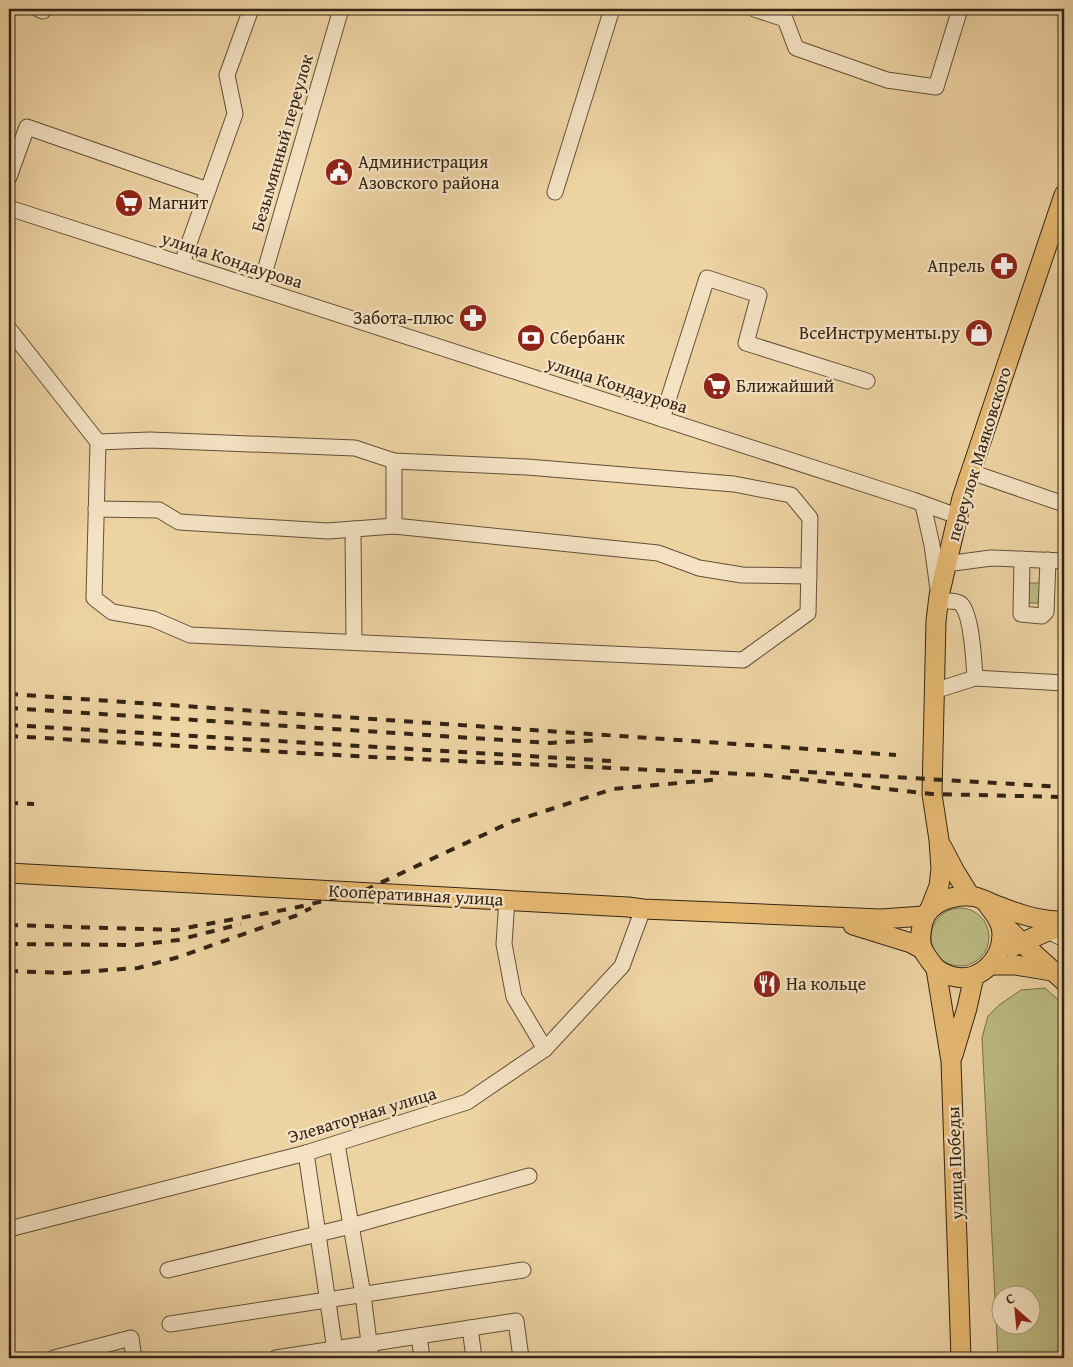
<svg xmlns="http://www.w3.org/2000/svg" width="1073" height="1367" viewBox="0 0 1073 1367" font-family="'Gentium Book Plus',serif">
<rect width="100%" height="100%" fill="#eed3a3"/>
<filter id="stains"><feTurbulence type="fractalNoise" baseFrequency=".004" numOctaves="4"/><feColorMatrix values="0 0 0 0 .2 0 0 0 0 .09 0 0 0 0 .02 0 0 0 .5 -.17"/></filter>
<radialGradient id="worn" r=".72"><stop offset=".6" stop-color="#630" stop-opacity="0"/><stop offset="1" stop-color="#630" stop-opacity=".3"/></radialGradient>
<g fill="#bcbb83" stroke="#78704b" fill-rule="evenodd">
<path d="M1028,583H1041L1040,603H1027Z"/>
<circle cx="960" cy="937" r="29"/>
<path d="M1045,988L1064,1005V1358H998L982,1038L988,1016L999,1005L1021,990ZM1000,1294H1030V1324H1000Z"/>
</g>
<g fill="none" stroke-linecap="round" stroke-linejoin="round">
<defs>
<g id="minor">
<path d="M38,9L43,11"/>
<path d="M754,9L785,19L796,48L887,80L936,87L960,9"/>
<path d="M9,177L27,127L208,190L182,263"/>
<path d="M208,190L235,114L227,75L251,9"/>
<path d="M555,192L612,9"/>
<path d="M9,208L913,500L957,516"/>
<path d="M260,288L341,9"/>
<path d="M9,329L98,442L94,598L112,612L153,619L190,635L743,660L808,613L810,518L791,495L734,484L527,467L394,461L355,448L150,440L98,442"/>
<path d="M662,419L707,278L759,295L746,343L867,381"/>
<path d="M394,461V526L658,553L699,568L742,575L809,576"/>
<path d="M971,472L1064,504"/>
<path d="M923,505L932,545L938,589"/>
<path d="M96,509L159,510L179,522L328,531L394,526"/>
<path d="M353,529L354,642"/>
<path d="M1022,559L1021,614L1042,616L1046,612L1048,560"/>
<path d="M946,564L991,558L1064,561"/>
<path d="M938,601C945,601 957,600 961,604C972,615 974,663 975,678"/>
<path d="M934,691L975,678L1064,683"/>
<path d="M507,899L504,944L514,997L545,1049"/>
<path d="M1048,931L1064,939"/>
<path d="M337,1144L363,1295L371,1358"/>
<path d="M306,1153L335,1350"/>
<path d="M9,1229L306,1153L467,1102L545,1049L622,966L643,909"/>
<path d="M168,1270L351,1226L529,1176"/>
<path d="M170,1324L523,1270"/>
<path d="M470,1328L474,1358"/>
<path d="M419,1336L422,1358"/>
<path d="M54,1358L131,1338L134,1358"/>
<path d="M276,1358L516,1321L521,1358"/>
</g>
<g id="major">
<path d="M942,847L954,870L970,896"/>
<path d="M9,873L628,907L643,909L881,919L924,916"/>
<path d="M985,901C992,911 1002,921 1002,934C1002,961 978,984 951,976C935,971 933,965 924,952C918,943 921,931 923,922C928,903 951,895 969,896C979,896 991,904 1001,907C1021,915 1043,922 1064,921"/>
<path d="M930,909L939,886L941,869L939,840L932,794L936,621L939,596L962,498L1064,195"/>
<path d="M999,920L1021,942L1064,981"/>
<path d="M853,925L911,943L922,949"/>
<path d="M1012,947L1048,931L1064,927"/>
<path d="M991,965H1015L1052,971"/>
<path d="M936,969L951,1061L961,1358"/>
<path d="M953,1055L967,1008L974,976"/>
</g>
</defs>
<use href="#minor" stroke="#625037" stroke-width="17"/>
<use href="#major" stroke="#332413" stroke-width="21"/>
<use href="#minor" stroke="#f4e2c3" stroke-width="15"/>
<use href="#major" stroke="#e7ba72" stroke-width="19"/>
<g stroke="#332413" stroke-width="4" stroke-dasharray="9 9" stroke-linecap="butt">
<path d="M9,694L896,755"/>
<path d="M9,708L550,743L601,740"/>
<path d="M9,725L612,761"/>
<path d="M9,736L371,757L764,775L932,794L1064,797"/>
<path d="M790,771L1064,787"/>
<path d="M9,803L34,804"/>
<path d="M9,925L175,930L294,908L361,892L511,822L613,789L722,779"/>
<path d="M9,944L136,945L178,940L241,924"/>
<path d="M9,971L66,973L138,968L179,957L295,916L311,908"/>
</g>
</g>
<defs>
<symbol id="civic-disc" viewBox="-11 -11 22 22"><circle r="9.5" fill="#8f2418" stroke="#f4e2c3"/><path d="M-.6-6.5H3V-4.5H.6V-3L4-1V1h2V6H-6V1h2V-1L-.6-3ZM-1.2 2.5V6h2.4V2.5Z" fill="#fff"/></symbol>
<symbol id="supermarket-disc" viewBox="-11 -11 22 22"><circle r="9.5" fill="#8f2418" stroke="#f4e2c3"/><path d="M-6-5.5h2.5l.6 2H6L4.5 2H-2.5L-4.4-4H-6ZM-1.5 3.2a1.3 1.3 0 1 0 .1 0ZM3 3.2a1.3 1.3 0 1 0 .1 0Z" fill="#fff"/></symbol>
<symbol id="pharmacy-disc" viewBox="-11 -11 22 22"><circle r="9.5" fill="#8f2418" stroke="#f4e2c3"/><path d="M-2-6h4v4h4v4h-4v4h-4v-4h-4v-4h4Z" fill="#fff"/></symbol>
<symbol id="shop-disc" viewBox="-11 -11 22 22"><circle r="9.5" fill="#8f2418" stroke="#f4e2c3"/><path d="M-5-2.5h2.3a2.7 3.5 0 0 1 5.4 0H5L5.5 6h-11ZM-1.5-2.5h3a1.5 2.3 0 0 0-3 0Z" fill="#fff"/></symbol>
<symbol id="bank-disc" viewBox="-11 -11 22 22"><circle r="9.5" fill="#8f2418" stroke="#f4e2c3"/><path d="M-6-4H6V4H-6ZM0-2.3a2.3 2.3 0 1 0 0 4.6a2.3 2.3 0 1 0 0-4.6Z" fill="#fff"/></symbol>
<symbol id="restaurant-disc" viewBox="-11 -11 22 22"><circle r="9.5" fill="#8f2418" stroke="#f4e2c3"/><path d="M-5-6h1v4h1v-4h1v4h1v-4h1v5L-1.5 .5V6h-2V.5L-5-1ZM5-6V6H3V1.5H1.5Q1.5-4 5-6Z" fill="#fff"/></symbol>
</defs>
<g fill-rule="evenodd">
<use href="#civic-disc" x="323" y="156" width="32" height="32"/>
<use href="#supermarket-disc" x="113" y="187" width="32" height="32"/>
<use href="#pharmacy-disc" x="988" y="250" width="32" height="32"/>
<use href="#pharmacy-disc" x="457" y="302" width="32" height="32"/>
<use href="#shop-disc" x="963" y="317" width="32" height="32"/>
<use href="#bank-disc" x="515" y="322" width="32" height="32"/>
<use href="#supermarket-disc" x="701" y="370" width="32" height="32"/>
<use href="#restaurant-disc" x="751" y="968" width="32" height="32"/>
</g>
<g text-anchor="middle" stroke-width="4.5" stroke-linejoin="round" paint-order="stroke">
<g font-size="18" fill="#332413" stroke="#f4e2c3">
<text transform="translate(282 143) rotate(-74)" y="6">Безымянный переулок</text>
<text transform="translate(232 260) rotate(18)" y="6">улица Кондаурова</text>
<text transform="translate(617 385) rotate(18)" y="6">улица Кондаурова</text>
<text transform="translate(979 454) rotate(-73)" y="6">переулок Маяковского</text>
<text transform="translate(416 895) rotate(3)" y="6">Кооперативная улица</text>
<text transform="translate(362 1115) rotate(-17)" y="6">Элеваторная улица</text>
<text transform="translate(955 1163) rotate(-92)" y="6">улица Победы</text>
</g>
<g font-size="18" fill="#332413" stroke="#f4e2c3" text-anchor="start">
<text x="358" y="168">Администрация<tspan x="358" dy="21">Азовского района</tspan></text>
<text x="148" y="209">Магнит</text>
<text x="985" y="272" text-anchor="end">Апрель</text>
<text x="454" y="324" text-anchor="end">Забота-плюс</text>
<text x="960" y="339" text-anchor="end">ВсеИнструменты.ру</text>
<text x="550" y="344">Сбербанк</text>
<text x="736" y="392">Ближайший</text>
<text x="786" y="990">На кольце</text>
</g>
</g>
<rect width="1073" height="1367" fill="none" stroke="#eed3a3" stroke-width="30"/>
<rect x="10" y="10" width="1053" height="1347" fill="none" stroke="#332413" stroke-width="2.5"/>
<rect x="15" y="15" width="1043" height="1337" fill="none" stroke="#332413"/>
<g transform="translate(1016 1310) rotate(333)"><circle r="24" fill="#f4e2c3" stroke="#a7967d"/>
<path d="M0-4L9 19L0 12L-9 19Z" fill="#8f2418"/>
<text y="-8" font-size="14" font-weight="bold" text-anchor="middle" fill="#332413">С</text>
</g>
<rect width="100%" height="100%" filter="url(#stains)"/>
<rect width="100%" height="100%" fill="url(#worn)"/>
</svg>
